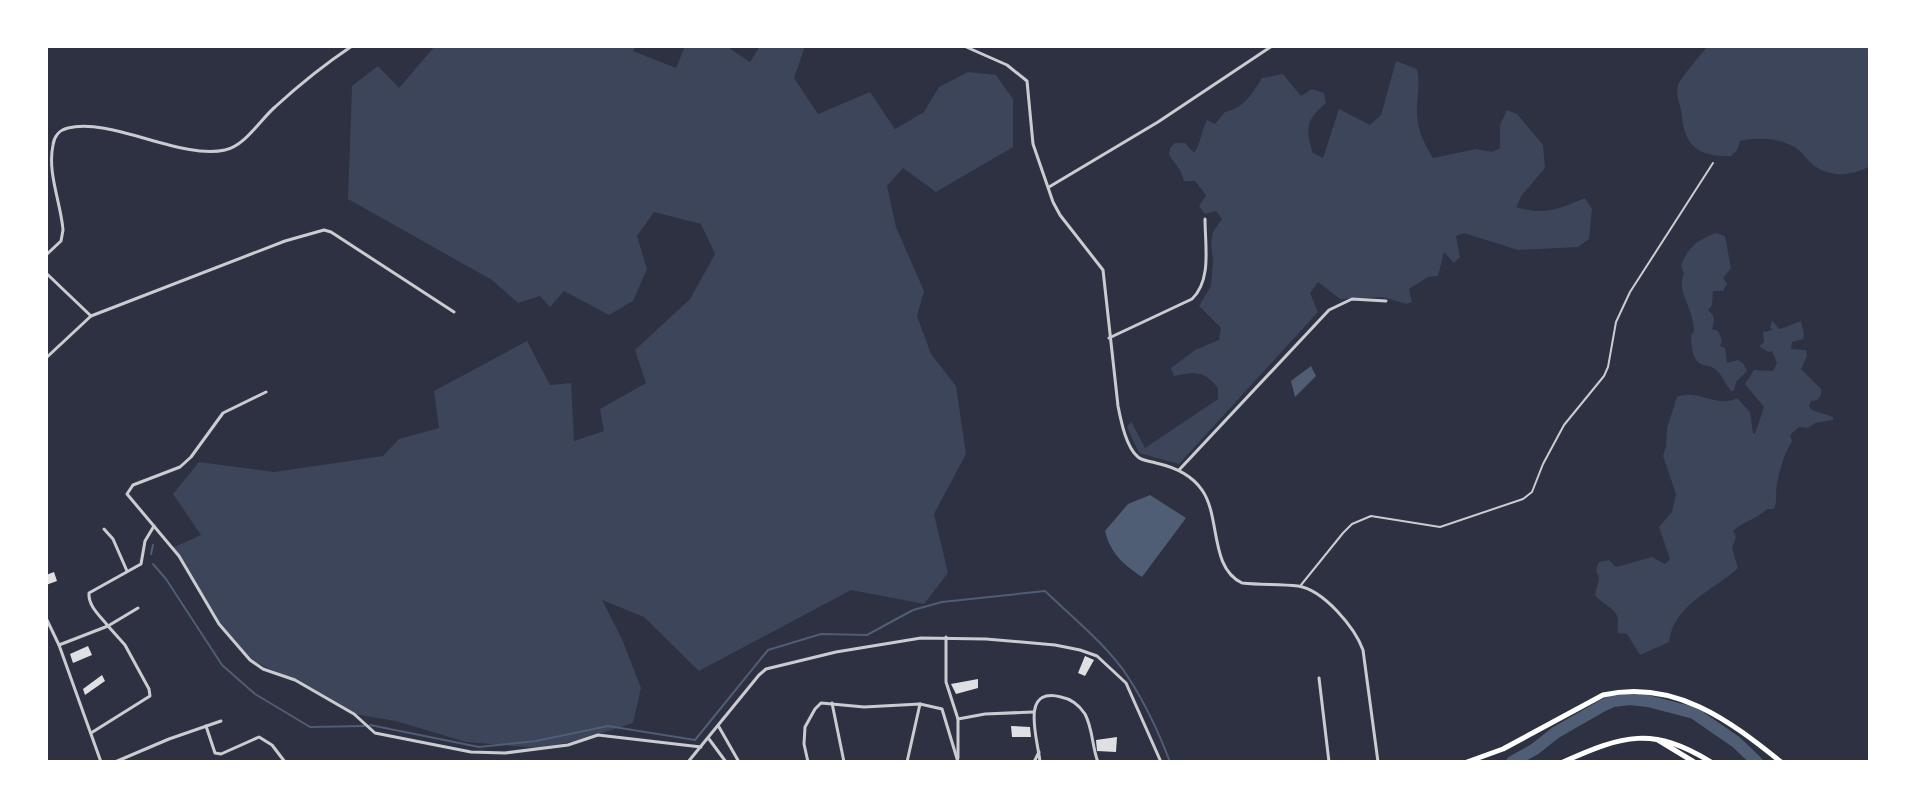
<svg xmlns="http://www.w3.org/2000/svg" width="1916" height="808" viewBox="0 0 1916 808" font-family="Lato,sans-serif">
<rect width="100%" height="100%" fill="#2d3142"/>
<g fill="#3c4559">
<path d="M435,46H636L633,51L676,68L685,46H726L750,62L760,46H805L794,78L818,114L870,92L895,129L924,112L939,87L968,72L996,75L1013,99V147L936,192L903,168L887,186L896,227L924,291L917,316L931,354L956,386L966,454L934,514L948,573L924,604L851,590L699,671L644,617L602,600L622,639L641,688L633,723L584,739L540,748L466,742L396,721L354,714L295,680L250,660L219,624L172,548L201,535L173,494L199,462L274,472L383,456L399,439L439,428L434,391L527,341L550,385L571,383L574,441L604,431L600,409L646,383L635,350L690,299L715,254L701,224L654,212L637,236L647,269L633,301L609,315L564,291L550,307L540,296L518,303L492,280L348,199L352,86L378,66L399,88Z"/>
<path d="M1708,46H1870V166C1851,177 1826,178 1810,162C1805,157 1802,152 1796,148C1780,138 1758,137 1740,141L1737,150L1731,156C1700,157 1684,147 1682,115C1681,105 1675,97 1678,85C1679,80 1702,53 1708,46Z"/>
<path d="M1396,61L1417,69C1421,85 1416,99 1417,115C1418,131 1425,145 1433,158L1476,149L1492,152L1500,148V125L1507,110L1517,114L1543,145L1545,168L1522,195L1516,207C1545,216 1558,209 1585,198L1592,209L1589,239L1578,247L1518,250L1464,233L1456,236L1460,257L1454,263L1444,252L1438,276L1428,277L1409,289L1412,302L1407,304L1382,297L1340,299L1318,282L1310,293L1318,312L1179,464L1139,453L1127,427L1131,421L1145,448L1218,399V388C1203,370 1196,372 1174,376L1171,368L1195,350L1219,340L1221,328L1199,306L1211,286L1213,260L1211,244L1213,232L1222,219L1216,211L1205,214L1199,206L1206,195L1195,181H1184L1180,170L1169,155L1170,148L1175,143H1185L1194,153C1201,143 1201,131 1207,120L1215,124L1225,112C1244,108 1252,94 1262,78L1283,74L1301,96L1312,89L1324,93L1326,103C1306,120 1305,128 1313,153L1323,158L1339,109L1370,125L1381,115Z"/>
<path d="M1716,233L1725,236L1731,268L1723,278L1727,284L1723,291H1713L1712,305L1708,310C1715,316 1715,320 1712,329L1718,331L1722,341L1720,346L1725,348L1727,363L1738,360L1743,363L1747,371L1736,382L1734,391H1731C1726,385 1724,380 1720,374C1709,357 1692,378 1691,335L1694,332C1694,306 1676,295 1684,273L1681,266C1687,248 1697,240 1716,233Z"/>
<path d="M1772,321L1780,329L1801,321L1804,335L1803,339L1792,342L1791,349L1806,350L1807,356L1801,369L1821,389V395L1817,400L1811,401L1809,406L1812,410L1833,417V420L1815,423L1808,428L1799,427L1790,435L1792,441C1784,455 1780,468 1777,484C1775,493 1778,499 1774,509H1767C1757,519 1744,521 1733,531L1736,537L1732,548L1738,568C1713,591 1674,604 1669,642L1640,655L1627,634L1618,633C1617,628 1618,624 1618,619C1616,607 1601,604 1595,595L1599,578L1596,570L1599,562L1609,560L1616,567L1652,557L1665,564L1670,559L1659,527L1672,512L1676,494L1663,456L1666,447L1667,428L1677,397C1698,388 1718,409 1737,398L1750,412L1753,433L1755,434L1764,407L1745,384L1754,370L1773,371L1777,363L1772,351L1768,352L1759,346L1764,342L1763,332L1772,330L1770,327Z"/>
</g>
<g fill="#4f5d75">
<path d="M1311,366L1316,376L1295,397L1291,381Z"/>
<path d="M1150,495L1186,518L1142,577C1124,565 1110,553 1105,531L1128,504Z"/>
</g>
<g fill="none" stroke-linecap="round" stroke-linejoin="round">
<g stroke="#4f5d75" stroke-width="2">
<path d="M151,554L153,545"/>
<path d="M153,564L166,579L222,665L255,694L310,727L364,726"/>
<path d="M370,725L479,747L536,741L608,726L695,740L768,650L821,634L867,635L913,610L942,602L1045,591C1072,617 1108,646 1128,677C1145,703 1159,733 1170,762"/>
</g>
<path stroke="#4f5d75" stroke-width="12" d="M1512,762L1535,749L1555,733L1602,706L1613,701L1630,699L1648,701L1694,713L1736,742L1757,762"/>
</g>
<g fill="#e0e0e3">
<path d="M54,572L57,581L46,585V575Z"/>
<path d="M88,646L92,655L73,663L70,654Z"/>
<path d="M1085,656L1094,660L1085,676L1078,673Z"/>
<path d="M102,675L105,681L85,695L83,689Z"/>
<path d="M978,679V688L956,694L951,684Z"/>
<path d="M1011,726L1030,727L1031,737H1012Z"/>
<path d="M1117,737L1116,752L1097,751L1096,740Z"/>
</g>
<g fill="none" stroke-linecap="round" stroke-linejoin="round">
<path stroke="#caccd0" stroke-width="2" d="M1301,585L1343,533L1352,524L1371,516L1440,527L1523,499L1532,492L1543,464L1564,425L1604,376L1608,367L1616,322L1630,292L1713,163"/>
<g stroke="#caccd0" stroke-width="3">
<path d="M964,46L1007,65L1027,81L1033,144L1053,202L1060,215L1103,270L1118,406C1121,421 1126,447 1138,457C1143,461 1150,461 1156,463C1174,467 1191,474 1202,490C1221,517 1209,567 1242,583C1261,585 1280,584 1298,586C1324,590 1355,628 1363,650L1378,762"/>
<path d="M1049,187L1158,122L1272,46"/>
<path d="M46,255L61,241L63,230C61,203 47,173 53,145C54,137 59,130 68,128C110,117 181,160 225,150C245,146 260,120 275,107C299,85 325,64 352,46"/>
<path d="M46,273L91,316"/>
<path d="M1109,338L1192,299C1212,280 1205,245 1205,219"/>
<path d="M46,358L91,316L285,241L324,230L331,232L454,312"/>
<path d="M266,392L223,413L191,457L180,467L133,485L127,494L179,556L219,624L250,660L263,669L295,680L354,714L375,733L471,752L505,753L568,745L598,735L701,747"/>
<path d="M1179,470L1329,310L1352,299L1386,301"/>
<path d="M104,529L113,539L127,571"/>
<path d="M46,618L59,645L101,762"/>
<path d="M946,637V682L958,719V758"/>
<path d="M59,645L108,626C100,616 88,606 89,593L141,564L145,541L154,526"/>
<path d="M1319,678L1329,762"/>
<path d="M832,703L844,762"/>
<path d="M958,719L985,714L1033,712"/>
<path d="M206,726L215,753L221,754L259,737L272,745L285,762"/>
<path d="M719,727L739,762"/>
<path d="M91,733L150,696L149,689L125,645L108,626L138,608"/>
<path d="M709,739L726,762"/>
<path d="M115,762L169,739L221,721"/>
<path d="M688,762L759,675L766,669L836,652L921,638L986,639L1055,645L1080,650L1097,656L1126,683L1161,762"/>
<path d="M808,762L804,744L805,727L815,709L821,703L864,707L920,704L942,709L958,762"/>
<path d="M907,762L920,704"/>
<path d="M1034,762L1039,752"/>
<path d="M1040,762C1038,740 1019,686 1061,697C1072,699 1079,705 1085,714C1093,729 1092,747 1098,762"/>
</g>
<g stroke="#fff" stroke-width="5">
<path d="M1658,740L1694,762"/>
<path d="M1467,762L1503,749L1603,695C1674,679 1729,720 1781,762"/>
<path d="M1563,762C1623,735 1653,726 1711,762"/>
</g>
</g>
<rect width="1916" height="808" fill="none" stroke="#ffffff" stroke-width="96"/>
</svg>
